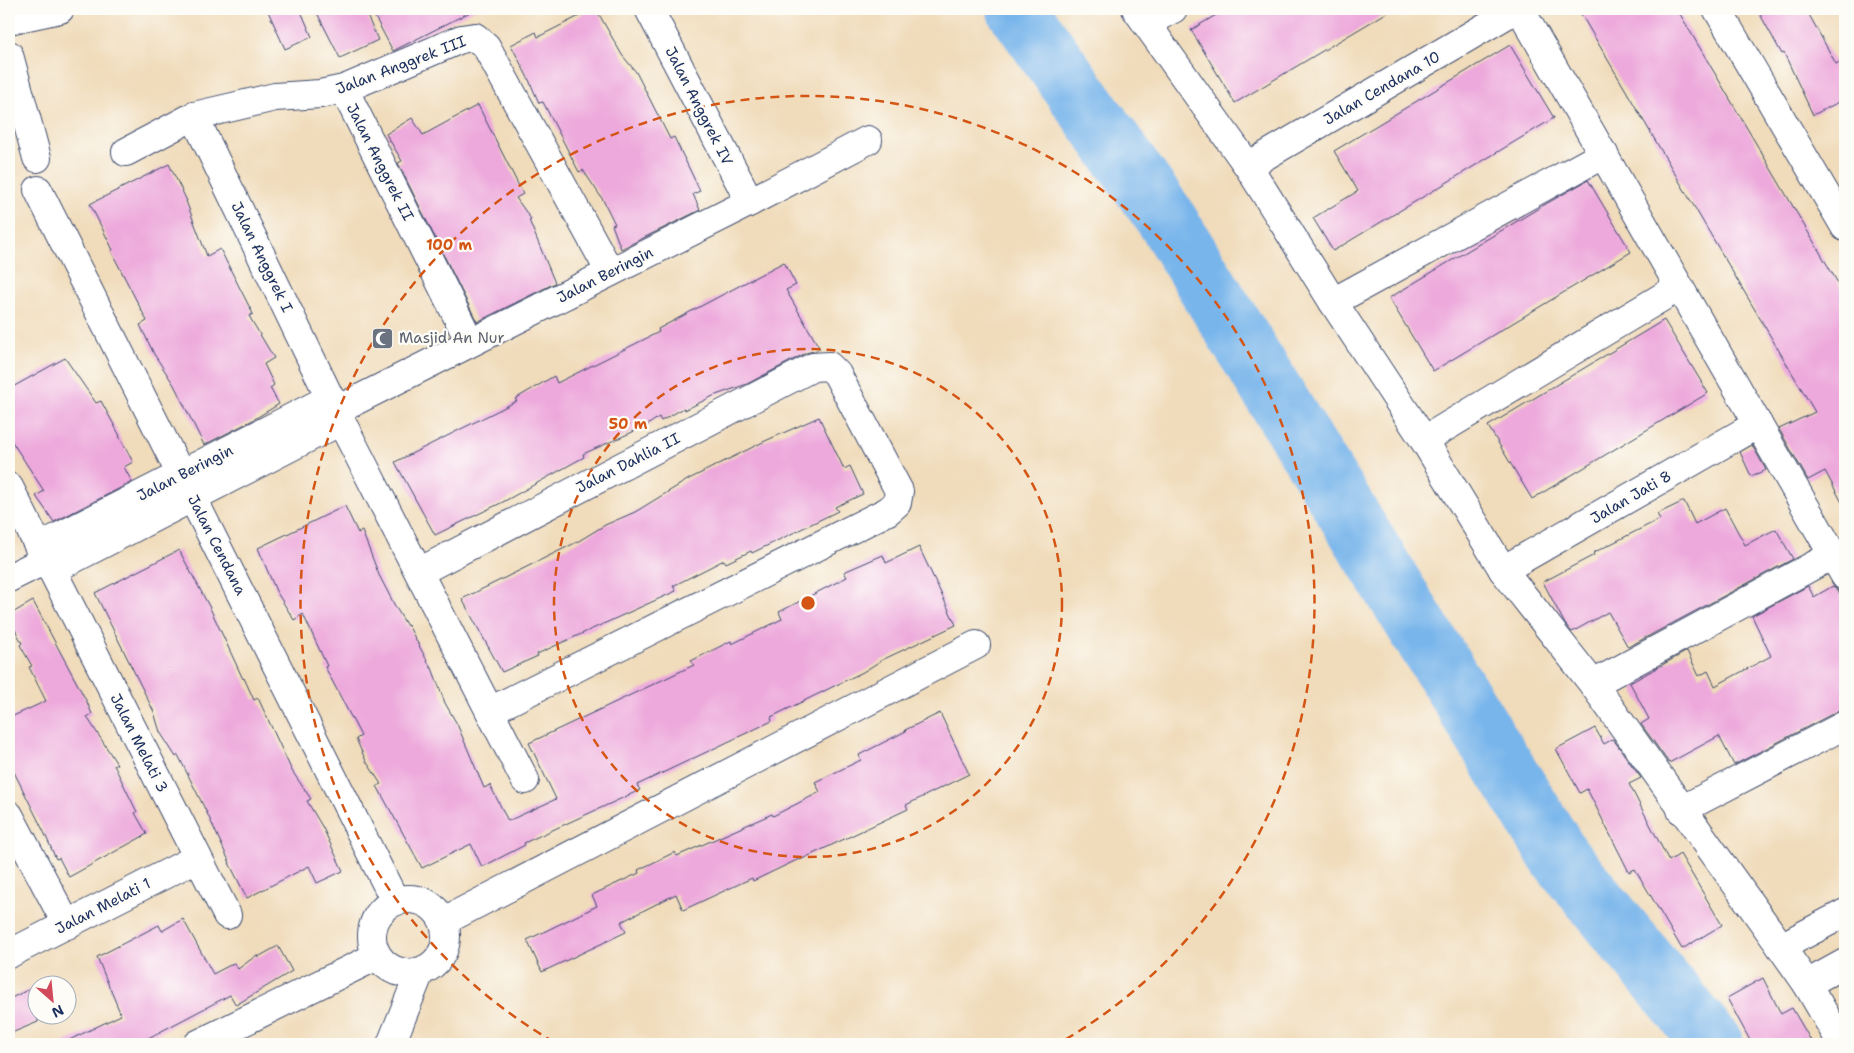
<svg xmlns="http://www.w3.org/2000/svg" width="1854" height="1053" viewBox="0 0 1854 1053" font-family="'Shantell Sans',sans-serif">
<rect width="100%" height="100%" fill="#fdfcf7"/>
<filter id="ink" filterUnits="userSpaceOnUse"><feTurbulence type="fractalNoise" baseFrequency=".02" numOctaves="2"/><feDisplacementMap in="SourceGraphic" scale="10" xChannelSelector="R" yChannelSelector="G"/><feConvolveMatrix kernelMatrix="1 2 1 2 8 2 1 2 1" color-interpolation-filters="sRGB"/></filter>
<filter id="wash" filterUnits="userSpaceOnUse"><feTurbulence type="fractalNoise" baseFrequency=".0096" numOctaves="4" result="noise"/><feDisplacementMap in="SourceGraphic" scale="20" xChannelSelector="R" yChannelSelector="G"/><feGaussianBlur stdDeviation="1.12" result="paint"/><feColorMatrix in="noise" values="0 0 0 0 0 0 0 0 0 0 0 0 0 0 0 0 0 1.4 0 .05"/><feComposite in="paint" operator="in"/></filter>
<g filter="url(#wash)">
<rect width="100%" height="100%" fill="#f0dbba"/>
<g fill="none" stroke-linecap="round" stroke-linejoin="round">
<path stroke="#78b5eb" stroke-width="61" d="M1017,9L1165,217L1559,856L1713,1044"/>
</g>
<g id="blocks">
<g fill="#eda9dc">
<path d="M267,9H300L312,37L285,49Z"/>
<path d="M315,9H364L378,40L340,58Z"/>
<path d="M391,9H476L393,51L375,17Z"/>
<path d="M593,9H596L622,55L636,72L670,139L674,137L700,191L693,194L700,210L621,249L612,225L615,224L603,200L583,170L579,172L543,102L539,103L529,80L511,45L536,32L538,37Z"/>
<path d="M1226,9H1393L1235,103L1191,30Z"/>
<path d="M1578,9H1677L1845,295V508L1825,471L1808,480L1779,429L1815,412Z"/>
<path d="M1757,9H1806L1836,64L1845,59V99L1813,115L1784,53L1782,54Z"/>
<path d="M1510,45L1554,118L1333,251L1313,218L1358,191L1334,151Z"/>
<path d="M478,105L523,194L516,198L531,219L529,220L555,283L477,322L398,163L402,161L386,134L412,118L423,135Z"/>
<path d="M169,164L187,201H186L207,256L220,249L253,314L249,316L274,358L264,364L274,385L270,388L279,404L253,420L204,445L174,385L154,354L140,325L147,321L111,251L113,250L90,204Z"/>
<path d="M1588,180L1631,252L1433,371L1389,298L1544,205Z"/>
<path d="M784,262L796,285L786,290L820,349L806,353L747,384L713,396L685,410L684,408L661,421L659,417L646,426L583,454L584,457L503,502L435,535L395,462L517,401L515,399L554,376L557,383L659,332L658,329Z"/>
<path d="M1664,320L1708,393L1532,499L1488,426Z"/>
<path d="M65,358L96,403L101,401L120,436H119L133,462L124,467L132,482L54,522L36,496L44,491L9,437V389Z"/>
<path d="M819,417L844,469L850,466L863,494L835,507L838,511L752,553L751,551L726,563L724,560L673,586L676,591L537,654L538,656L502,672L462,599L577,542L605,525L635,512L689,479L763,442Z"/>
<path d="M1752,445L1766,470L1751,476L1740,452Z"/>
<path d="M1684,501L1695,524L1725,508L1745,545L1776,529L1793,559L1628,647L1608,612L1572,632L1565,624L1543,582L1594,555L1593,553L1660,519L1657,514Z"/>
<path d="M345,506L358,533L362,531L379,575L395,606L407,626L408,625L431,668H432L445,703L457,724L484,788L490,785L508,821L556,799L529,743L694,665L691,661L731,641L732,644L782,619L779,612L847,577L844,572L883,555L886,563L919,547L956,625L882,660L863,672L771,717L772,721L637,785L640,790L524,843L525,845L482,867L471,844L422,868L377,786L381,784L366,761L356,739L361,736L325,667L327,666L303,614L294,620L276,591L258,548Z"/>
<path d="M179,550L210,608L243,679L244,678L254,700L258,698L292,771L311,799L307,801L323,828L343,871L317,883L309,866L247,898L229,863H230L207,813L178,755L176,757L160,732L154,712L95,593Z"/>
<path d="M1808,586L1814,597L1833,586L1838,590L1845,604V709L1838,711L1734,765L1719,736L1669,763L1641,724L1649,719L1630,683L1687,651L1699,676L1708,671L1715,686L1771,656L1752,616Z"/>
<path d="M33,601L87,702L92,714L87,717L117,764L114,765L137,812L135,813L147,834L69,877L59,858L56,859L44,832L9,762V718L46,701L29,667L32,666L20,645L22,643L9,618V615Z"/>
<path d="M940,713L969,774L906,805L908,809L800,860L799,859L753,881L752,878L683,910L676,894L621,922L626,932L542,972L527,940L597,906L592,895L639,873L638,870L675,852L677,856L772,814L773,816L820,792L815,782L861,760L859,755L906,731L905,730Z"/>
<path d="M1595,728L1604,744L1613,739L1641,778L1629,784L1669,861L1680,854L1722,925L1682,949L1635,869L1629,872L1587,789L1580,793L1556,749Z"/>
<path d="M183,919L213,974L234,963L238,969L257,955L258,957L278,946L292,971L236,1005L230,995L137,1044H61L121,1015L97,957L159,925L162,931Z"/>
<path d="M1763,978L1781,1014L1792,1008L1813,1044H1752L1727,998Z"/>
<path d="M38,985V1022L9,1034V999Z"/>
</g>
</g>
</g>
<g filter="url(#ink)">
<use href="#blocks" fill-opacity="0" stroke="#3b496c" stroke-width="1"/>
<g fill="none" stroke-linecap="round" stroke-linejoin="round">
<defs>
<g id="street">
<path d="M649,9L750,202"/>
<path d="M1136,9L1248,166L1333,302L1424,440L1503,570L1593,684L1781,947L1807,984L1842,1044"/>
<path d="M1520,9L1845,576"/>
<path d="M1717,9L1845,227"/>
<path d="M9,20L60,9"/>
<path d="M1146,23L1173,9"/>
<path d="M9,55L37,158"/>
<path d="M344,89L470,342"/>
<path d="M194,116L330,398L341,408V421L525,780"/>
<path d="M126,152L194,116L275,97L320,94L344,89L461,39L475,37L486,46L610,272"/>
<path d="M1248,166L1516,9"/>
<path d="M38,190L395,901"/>
<path d="M1333,302L1604,154"/>
<path d="M341,408L750,202L868,140"/>
<path d="M1424,440L1679,287"/>
<path d="M9,487L39,547L41,562L52,570L227,915"/>
<path d="M39,547L330,398"/>
<path d="M52,570L341,421"/>
<path d="M1503,570L1758,424"/>
<path d="M419,572L813,367L829,366L837,374L899,491L897,503L888,511L490,711"/>
<path d="M9,578L41,562"/>
<path d="M1593,684L1833,555"/>
<path d="M1681,810L1845,725"/>
<path d="M9,815L67,925"/>
<circle cx="409" cy="936" r="37"/>
<path d="M444,921L976,645"/>
<path d="M1781,947L1845,913"/>
<path d="M9,954L197,858"/>
<path d="M1807,984L1845,963"/>
<path d="M198,1044L377,956"/>
<path d="M391,1044L420,972"/>
</g>
</defs>
<use href="#street" stroke="#3b496c" stroke-width="30"/>
<use href="#street" stroke="#fff" stroke-width="28"/>
</g>
</g>
<g fill="none" stroke="#d45514" stroke-width="2.5" stroke-dasharray="9 6">
<circle cx="808" cy="603" r="254"/>
<path d="M554 1042A507 507 0 1 1 1061 1042"/>
</g>
<defs>
<symbol id="mosque-square" viewBox="-11 -11 22 22"><rect x="-9" y="-9" width="18" height="18" rx="4" fill="#6b7280" stroke="#fdfcf7"/><path d="M3.5-4.9A6 6 0 1 0 3.5 4.9A5 5 0 1 1 3.5-4.9Z" fill="#fff"/></symbol>
</defs>
<g fill-rule="evenodd">
<use href="#mosque-square" x="370" y="326" width="25" height="25"/>
</g>
<g text-anchor="middle" stroke-width="4.5" stroke-linejoin="round" paint-order="stroke">
<g font-size="15" fill="#1b2f5e" stroke="#fdfcf7">
<text transform="translate(401 65) rotate(-21)" y="5">Jalan Anggrek III</text>
<text transform="translate(1382 88) rotate(-30)" y="5">Jalan Cendana 10</text>
<text transform="translate(699 106) rotate(63)" y="5">Jalan Anggrek IV</text>
<text transform="translate(380 162) rotate(63)" y="5">Jalan Anggrek II</text>
<text transform="translate(262 257) rotate(64)" y="5">Jalan Anggrek I</text>
<text transform="translate(605 275) rotate(-27)" y="5">Jalan Beringin</text>
<text transform="translate(628 463) rotate(-27)" y="5">Jalan Dahlia II</text>
<text transform="translate(185 473) rotate(-27)" y="5">Jalan Beringin</text>
<text transform="translate(1631 497) rotate(-30)" y="5">Jalan Jati 8</text>
<text transform="translate(217 545) rotate(63)" y="5">Jalan Cendana</text>
<text transform="translate(139 743) rotate(63)" y="5">Jalan Melati 3</text>
<text transform="translate(103 906) rotate(-27)" y="5">Jalan Melati 1</text>
</g>
<g font-size="15" fill="#5b616d" stroke="#fdfcf7" text-anchor="start">
<text x="399" y="343">Masjid An Nur</text>
</g>
</g>
<circle cx="808" cy="603" r="8" fill="#d45514" stroke="#fdfcf7" stroke-width="2.5"/>
<g font-size="15" text-anchor="middle" font-weight="bold" fill="#d45514" stroke="#fdfcf7" stroke-width="4.5" stroke-linejoin="round" paint-order="stroke">
<text x="449" y="250">100 m</text>
<text x="628" y="429">50 m</text>
</g>
<rect width="1854" height="1053" fill="none" stroke="#fdfcf7" stroke-width="30"/>
<g transform="translate(52 1000) rotate(153)"><circle r="24" fill="#fdfcf7" stroke="#a3aaba"/>
<path d="M0-4L9 19L0 12L-9 19Z" fill="#d1495b"/>
<text y="-8" font-size="14" font-weight="bold" text-anchor="middle" fill="#1b2f5e">N</text>
</g>
</svg>
